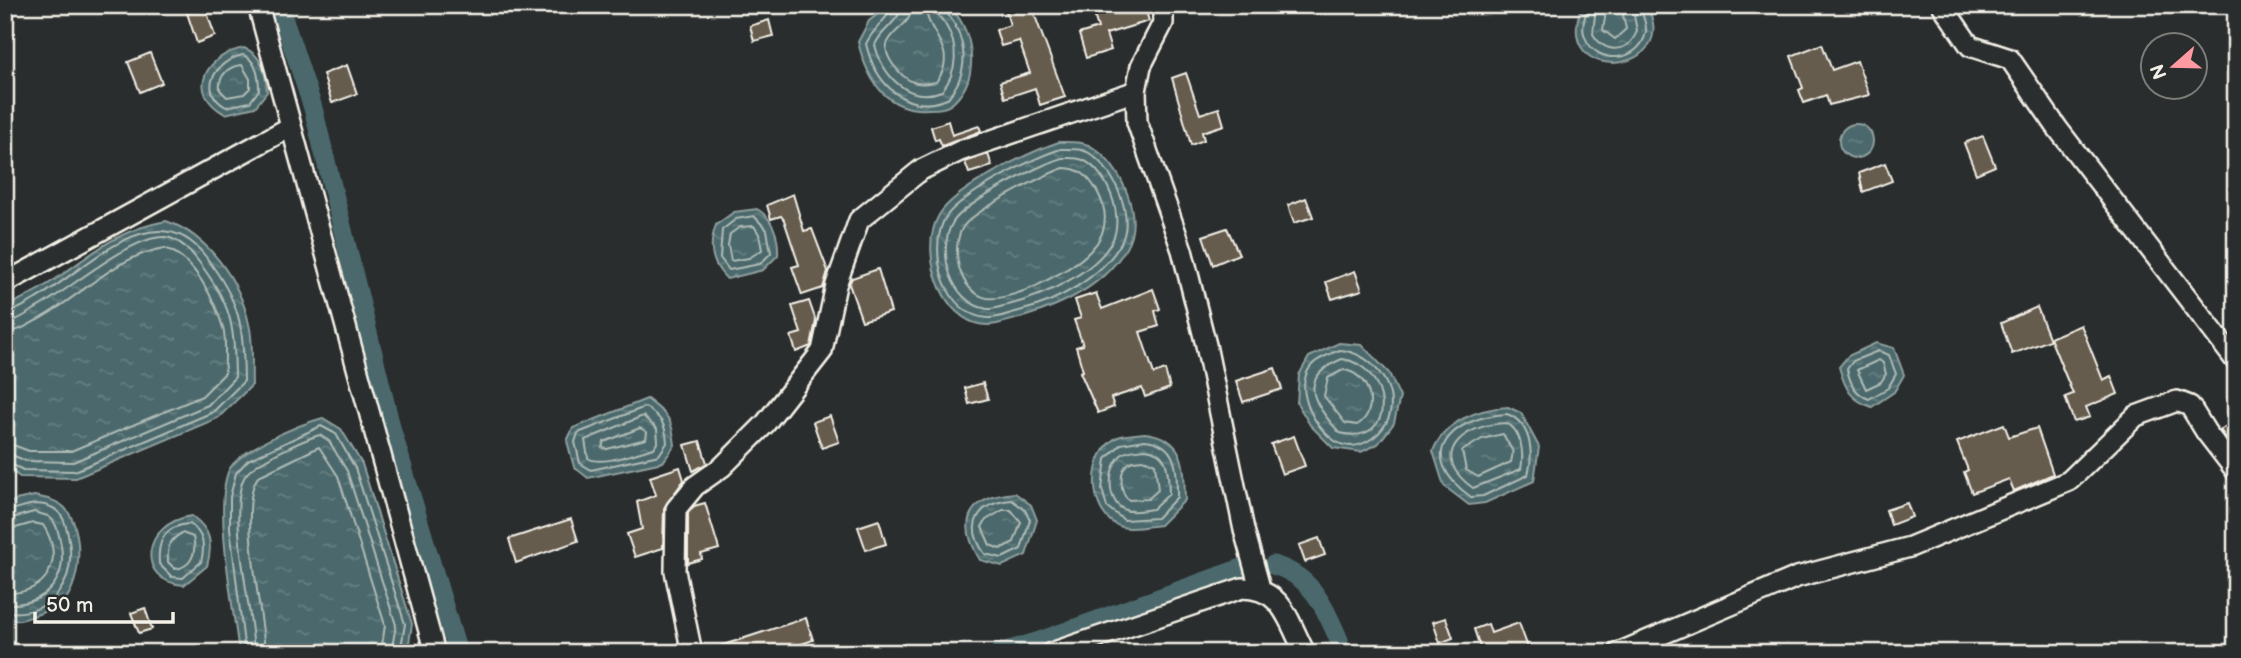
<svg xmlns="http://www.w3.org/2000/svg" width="2241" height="658" viewBox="0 0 2241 658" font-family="'Balsamiq Sans',sans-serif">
<defs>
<pattern id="water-ripples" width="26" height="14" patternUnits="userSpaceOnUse" patternTransform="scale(1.75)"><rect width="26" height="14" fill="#4b696c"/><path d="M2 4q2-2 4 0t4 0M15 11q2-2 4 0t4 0" fill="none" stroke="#667f81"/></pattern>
</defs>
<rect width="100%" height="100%" fill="#2a2d2e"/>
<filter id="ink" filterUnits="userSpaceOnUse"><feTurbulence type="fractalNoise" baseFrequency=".0143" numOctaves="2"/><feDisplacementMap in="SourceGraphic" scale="14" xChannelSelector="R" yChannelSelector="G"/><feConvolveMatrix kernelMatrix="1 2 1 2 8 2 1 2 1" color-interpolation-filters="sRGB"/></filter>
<g filter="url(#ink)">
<g fill="url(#water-ripples)" stroke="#8f9f9e" stroke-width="2">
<path d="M889,5H948C974,29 981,76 954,102C947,109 937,109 928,109C886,112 867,79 858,42L869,21Z"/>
<path d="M1582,5H1646C1686,74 1549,90 1582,5Z"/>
<path d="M244,48C263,55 266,74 267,92L255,107L225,114C185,92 206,55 244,48Z"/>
<circle cx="1856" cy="141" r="17"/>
<path d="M1059,142C1072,142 1085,141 1095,149C1122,168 1144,217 1126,248C1101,293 1043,313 997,324C946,335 916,254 939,215C955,188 1029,152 1059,142Z"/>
<path d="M757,209C773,218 779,237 778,255L763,270L727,279C711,264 708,246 716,225L734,212Z"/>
<path d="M166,221C208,235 240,281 249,324C254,343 251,366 252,385L218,418L76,478L20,477L5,467V308C22,298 41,290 57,278C98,250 115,231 166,221Z"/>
<path d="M1339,343L1362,345L1389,373L1400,397L1394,423L1378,444L1361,452L1333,448L1310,425L1297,403L1299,375L1309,357Z"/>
<path d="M1876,343L1894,348L1904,375L1894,392L1872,407C1850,400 1845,388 1839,367L1848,356Z"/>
<path d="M647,399C668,415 672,418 675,445L663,462L588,478L574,467L567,441L573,428Z"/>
<path d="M1508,407L1521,413L1539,447L1534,481L1485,503L1469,505L1444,486L1433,451C1445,421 1477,409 1508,407Z"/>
<path d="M323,418L341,429L362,464L412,624L408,649L403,653H239C234,611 213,505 229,470C240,449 300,424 323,418Z"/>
<path d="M1145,433C1187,438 1184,467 1185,500L1160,525C1150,526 1132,530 1122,527C1086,516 1087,452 1118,437C1125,434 1137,434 1145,433Z"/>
<path d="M1015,493L1031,505L1037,520L1026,555L1002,566L980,560C956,520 969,497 1015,493Z"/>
<path d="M34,496C45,498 56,500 64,507C84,527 82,579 65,600C59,606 44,612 36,615C25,619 17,623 5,618V506L16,500Z"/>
<path d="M192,516C211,530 213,543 207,566L184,585C135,582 141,523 192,516Z"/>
</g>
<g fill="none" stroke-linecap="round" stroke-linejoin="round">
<g stroke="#b0bbb6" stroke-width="2">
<path d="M893,5C891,16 872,29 866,44C875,82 905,116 947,99C967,76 968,51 955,25C951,18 945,13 944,5"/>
<path d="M902,5C900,22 881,29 875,45C883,76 908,104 942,91C958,71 959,46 945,24C940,17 936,15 935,5"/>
<path d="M912,5C911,26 896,26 888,42C881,55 901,77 913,82C920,85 929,83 936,82C961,50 926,34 925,5"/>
<path d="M1588,5C1586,16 1580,26 1585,37C1596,66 1640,63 1646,32C1647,22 1641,14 1640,5"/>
<path d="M1596,5L1593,34C1605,54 1628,54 1637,31L1632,5"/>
<path d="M1607,5L1603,30L1615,39L1626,29L1621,5"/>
<path d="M243,55C257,60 259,77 259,90L250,102L226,107C196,90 217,60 243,55Z"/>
<path d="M242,65L250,79V88L244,94L227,97L220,90C218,75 229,66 242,65Z"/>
<path d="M1061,149C1071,149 1083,148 1092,155C1115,173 1136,217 1120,245C1100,278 1055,303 1019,311C1010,313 997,319 988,318C945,316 928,254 944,220C955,197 1035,157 1061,149Z"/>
<path d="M1062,158C1069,158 1076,157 1083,160C1107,171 1124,215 1113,239C1098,272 1041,297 1008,305C1001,306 993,310 987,309C950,303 936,250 953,222C966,202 1038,166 1062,158Z"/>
<path d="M1064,168C1080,168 1089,177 1097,191C1125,242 1073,267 1034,287C1023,292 999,300 987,298C958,292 950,248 963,227C973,211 1044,175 1064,168Z"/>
<path d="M754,216L767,230L771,253L760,264L729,270L720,258L722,230L736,219Z"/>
<path d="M754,226L759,234L762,250L749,258L731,261L728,245L730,234L740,227Z"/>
<path d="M5,313C15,312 25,305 34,300C84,272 155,189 206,257C241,304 243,323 244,381L213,412L75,471L23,470L5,461"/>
<path d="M5,322C16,322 25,315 35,309C67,292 131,235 165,237C178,238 192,252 199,262C232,306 234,323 235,377L208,405L73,462L26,461L5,452"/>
<path d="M5,333C19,332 29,324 41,318C81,296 117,255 165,248C194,258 215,300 223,328C227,341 224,359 225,373L202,396L71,451H29L5,442"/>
<path d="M1340,350C1370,353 1396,383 1390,413C1385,435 1357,455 1335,441C1313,427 1290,383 1315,362C1322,357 1332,353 1340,350Z"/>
<path d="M1878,351L1889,355L1896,374L1888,388L1869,399C1855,394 1850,383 1847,369L1853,361Z"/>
<path d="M1342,359C1391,365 1400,448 1340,433C1313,404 1296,378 1342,359Z"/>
<path d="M1879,360L1883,363L1886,374L1881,382L1866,389L1857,370Z"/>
<path d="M1343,370C1369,372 1381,411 1357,425L1345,423L1324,396L1328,378Z"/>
<path d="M645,407C661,417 666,424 667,443L659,455L591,470L580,463L575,442L578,433Z"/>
<path d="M1507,414C1531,423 1534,453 1528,475L1483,496L1471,497C1413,456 1450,417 1507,414Z"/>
<path d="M643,416L657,429L658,441L654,448C638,452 601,467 588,458L585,440Z"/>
<path d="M1505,423C1522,429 1524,454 1521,469L1473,488C1427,455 1462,425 1505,423Z"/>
<path d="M640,428L647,432L646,439L607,449L602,447L604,442Z"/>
<path d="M1503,434L1513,452L1511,462L1478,477L1466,470L1462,451L1482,439Z"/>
<path d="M1145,440C1178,443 1177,470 1177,497L1157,518L1124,520L1107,507L1102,489L1106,459L1121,444Z"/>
<path d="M1145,449C1170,451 1168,473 1169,494L1153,509C1145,510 1133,513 1125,510C1105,502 1107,464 1124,453C1129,450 1138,450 1145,449Z"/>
<path d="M1146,460L1155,464L1158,490L1148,499L1129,500C1120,494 1118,470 1129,463C1133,460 1141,460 1146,460Z"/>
<path d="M1012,500L1025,510L1030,520L1021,549L1002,558L985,554C964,525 977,503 1012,500Z"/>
<path d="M1003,510H1011L1021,522L1014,542L1000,549L990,545L982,527L986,520Z"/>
<path d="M5,511C22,509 35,499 53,508C63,513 66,525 68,535C78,580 54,617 5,612"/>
<path d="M5,520L34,512L48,516C56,521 58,531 60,540C69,580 46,606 5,604"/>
<path d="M190,524C204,534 205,546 201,562L183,578L172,577L159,564C157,541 165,525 190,524Z"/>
<path d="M5,531L33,523L43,525C66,560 47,595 5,593"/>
<path d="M182,533L193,537C197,552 192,567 175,569L168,562C167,548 169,540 182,533Z"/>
<path d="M245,653L230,528V497L236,473L248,460L321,426L336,434L355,468L405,624L400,653"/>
<path d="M254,653C253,612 226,508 245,476C252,463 305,439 320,435L329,441L347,471L396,625L391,653"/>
<path d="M265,653C264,616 236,500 259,476L319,447L338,476L385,625L381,653"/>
</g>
<g stroke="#4b696c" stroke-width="19">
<path d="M279,5L313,108L392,431L458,653"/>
<path d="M1273,565C1312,576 1324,606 1339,640"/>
<path d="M999,653L1037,642L1239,569"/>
</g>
</g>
<g fill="#665b4d" stroke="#f4f1e8" stroke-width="2">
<path d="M1031,5L1065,97L1040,105L1035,88L1005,98L1000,82L1030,73L1019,41L1001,46L996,30L1010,25L1006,12Z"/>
<path d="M1091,5H1144L1149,21L1106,34L1111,50L1086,58L1079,34L1098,28Z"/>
<path d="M205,7L215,36L197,43L187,13Z"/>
<path d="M769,20L773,36L754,41L750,26Z"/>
<path d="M1822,44L1832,70L1857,61L1869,95L1829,105L1826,95L1804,103L1799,90L1803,88L1791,56Z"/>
<path d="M150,53L162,83L140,92L128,62Z"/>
<path d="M347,65L357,94L332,103L323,74Z"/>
<path d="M1186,73L1200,114L1219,108L1224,125L1202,132L1204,140L1191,145L1172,78Z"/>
<path d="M948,121L952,135L979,126L981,131L942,146L939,139L935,140L931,127Z"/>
<path d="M1983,136L1995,166L1976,174L1964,143Z"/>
<path d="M988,154L992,166L969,173L965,162Z"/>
<path d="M1885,163L1892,181L1863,192L1859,173Z"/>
<path d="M793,194L804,231L812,229L828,271L823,288L802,295L792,267L799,265L784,220L781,216L771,219L767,205Z"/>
<path d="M1306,198L1313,217L1294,223L1288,205Z"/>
<path d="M1227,228L1239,254L1213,265L1203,236Z"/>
<path d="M878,269L891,312L862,321L849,284L852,278Z"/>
<path d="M1355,271L1362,290L1332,299L1326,282Z"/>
<path d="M1153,289L1160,309L1155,311L1159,326L1140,332L1154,374L1165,370L1170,388L1145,397L1142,388L1111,398L1114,407L1098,413L1080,372L1083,371L1076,347L1083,345L1074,320L1081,318L1075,300L1096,293L1102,309Z"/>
<path d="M809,301L816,321L811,346L796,352L791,336L801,333L792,306Z"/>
<path d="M2037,307L2050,340L2012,354L2001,323Z"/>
<path d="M2081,325L2103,380L2111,376L2118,394L2086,407L2090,417L2074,422L2065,397L2073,394L2050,338Z"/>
<path d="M1275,368L1282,389L1243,402L1236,381Z"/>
<path d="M983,383L988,399L969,404L965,388Z"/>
<path d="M830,416L839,442L822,448L813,422Z"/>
<path d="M2236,420V451L2220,430Z"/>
<path d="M2004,424L2009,437L2037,428L2053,474L2014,491L2009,479L1972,493L1964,472L1968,470L1957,442Z"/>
<path d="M1294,436L1305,466L1282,474L1271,444Z"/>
<path d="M700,441L707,463L693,471L685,445Z"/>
<path d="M680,467L684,480L664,508L663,548L635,557L627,534L642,529L637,502L656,495L650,477Z"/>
<path d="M705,503L719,549L701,554L702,559L688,563V513L694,506Z"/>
<path d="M1907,503L1912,517L1891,525L1886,510Z"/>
<path d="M571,519L578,541L516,563L509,539Z"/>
<path d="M879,520L886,544L866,550L858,527Z"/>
<path d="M1319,538L1325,555L1305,562L1299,545Z"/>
<path d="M145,608L152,629L139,633L131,613Z"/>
<path d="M806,618L813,640L788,649L776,653H708V650Z"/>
<path d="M1446,618L1453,638L1440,643L1433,622Z"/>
<path d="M1519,623L1530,653H1482L1474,629L1488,624L1491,633Z"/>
</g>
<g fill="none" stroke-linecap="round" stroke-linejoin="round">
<defs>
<g id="minor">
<path d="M258,5L435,653"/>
<path d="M1163,5V23L1141,66L1136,91L1137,122L1182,250L1206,345L1244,530L1260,588"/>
<path d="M1942,5L1970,46L2010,59L2058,129L2236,361"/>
<path d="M5,283L290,127"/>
<path d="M692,653L675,571L676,509L695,486L722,467L765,424L822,351L836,285L859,220L921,170L960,151L1136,91"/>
<path d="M1051,653L1242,588C1283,588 1288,621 1305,653"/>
<path d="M1618,653L1797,577L1910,547L2069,481L2136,416L2177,401L2190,406L2206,432L2236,471"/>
</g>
</defs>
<use href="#minor" stroke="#f4f1e8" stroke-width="24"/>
<use href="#minor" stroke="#2a2d2e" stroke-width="19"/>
</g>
</g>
<rect width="2241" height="658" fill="none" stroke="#2a2d2e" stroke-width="28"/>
<rect x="14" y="14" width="2213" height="630" fill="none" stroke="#f4f1e8" stroke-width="2.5" filter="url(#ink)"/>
<g transform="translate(2174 66) rotate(250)"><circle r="33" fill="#2a2d2e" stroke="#7b7b78" stroke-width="2"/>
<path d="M0-5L12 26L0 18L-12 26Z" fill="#ff9aa2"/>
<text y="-10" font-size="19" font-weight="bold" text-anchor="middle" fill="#f4f1e8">N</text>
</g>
<path d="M35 612v10h138v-10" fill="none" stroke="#f4f1e8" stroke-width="3.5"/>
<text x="46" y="612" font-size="21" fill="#f4f1e8" stroke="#2a2d2e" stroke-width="5" paint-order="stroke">50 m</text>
</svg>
